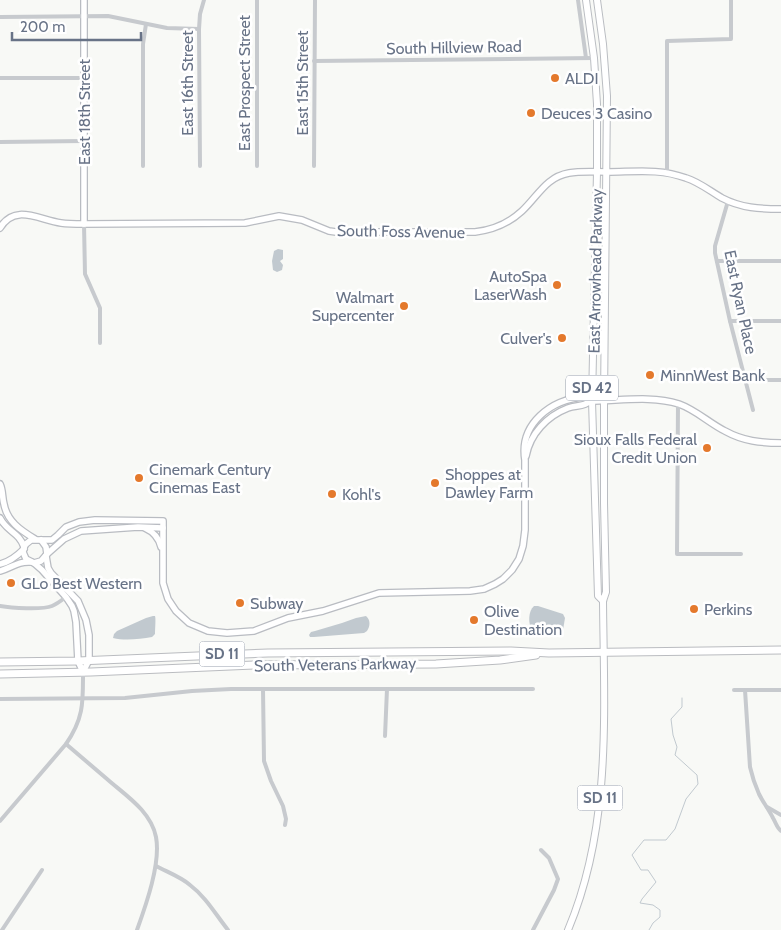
<svg xmlns="http://www.w3.org/2000/svg" width="781" height="930" viewBox="0 0 781 930" font-family="Cabin,sans-serif">
<rect width="100%" height="100%" fill="#f8f9f6"/>
<g fill="#c1c9cf">
<path d="M278,249L283,250V259L280,261L283,265L282,270L277,272L273,270L272,261L274,251Z"/>
<path d="M534,606H538L563,614L565,618L563,630C555,635 541,634 532,631C528,624 528,611 534,606Z"/>
<path d="M153,616H155C156,618 155,630 155,634L152,637C140,639 125,641 113,638L114,634L117,631L146,618Z"/>
<path d="M366,616C371,620 370,627 367,631L364,633L314,637H310L309,635L311,632L315,631L342,623L356,618Z"/>
</g>
<g fill="none" stroke-linecap="round" stroke-linejoin="round">
<path stroke="#c1c9cf" stroke-width="1" d="M649,930L653,923L660,917V910L653,905L640,903L642,899L656,882L648,870H641L632,855L644,840H666L675,829L686,799L698,784L697,775L675,755L677,747L673,735L671,719L682,707V698"/>
<defs>
<g id="secondary">
<path d="M84,0V224"/>
<path d="M0,228C15,203 39,220 61,223C68,224 76,224 84,224L245,223L279,216L302,220L329,231L336,232H475C492,230 509,223 522,211C538,196 546,177 569,173C581,171 594,172 607,172C634,172 659,168 686,178C699,182 710,191 722,198C741,208 760,209 781,209"/>
<path d="M526,456C530,434 547,416 568,408C577,405 584,407 590,401"/>
<path d="M0,484C3,490 2,497 4,504C7,521 20,530 35,539"/>
<path d="M0,518C7,532 19,532 24,547"/>
<path d="M145,528C154,532 159,538 161,547"/>
<path d="M47,554L64,539L81,531L138,527L163,528"/>
<path d="M46,556L48,568L51,573L78,601L86,620L89,635V660L83,672"/>
<path d="M34,563L41,561L47,554L46,547L41,540"/>
<path d="M0,564C10,562 17,556 24,549"/>
<path d="M0,571C12,568 17,561 31,562"/>
<path d="M83,672L78,661L76,622L74,611L72,606L66,597L42,570L34,563L26,559L23,552L24,547L26,544L31,540H52L58,535L66,527L79,522L95,520L163,521V583L168,599L176,611L189,623L208,631L227,633L254,631L288,618L323,611L379,593L470,591L484,589L495,584L503,579L512,570L519,559L523,546L525,530V460C519,424 551,399 585,397L590,401C619,401 651,395 679,404C696,410 709,423 725,431C743,441 761,443 781,443"/>
</g>
<g id="primary">
<path d="M586,0L594,58L597,104V172L592,401L598,596L603,601"/>
<path d="M568,930C612,826 604,711 603,601L606,592L604,503V401L607,96L603,44L597,0"/>
</g>
<g id="highway">
<path d="M0,662L78,661L268,653L511,651L549,653L781,650"/>
<path d="M0,674L91,672L254,665L436,664L500,660L536,655"/>
</g>
</defs>
<use href="#secondary" stroke="#b9bcc2" stroke-width="8"/>
<use href="#primary" stroke="#babdc2" stroke-width="8"/>
<use href="#highway" stroke="#babcc0" stroke-width="9"/>
<g stroke="#c7cace" stroke-width="4">
<path d="M578,0L586,58"/>
<path d="M0,17L108,16L167,28L199,29"/>
<path d="M314,61L594,58"/>
<path d="M0,78H84"/>
<path d="M0,142L84,141"/>
<path d="M143,166V44L146,24"/>
<path d="M200,166L199,29L200,14L204,0"/>
<path d="M257,166V0"/>
<path d="M314,166L315,0"/>
<path d="M667,172V41L731,39V0"/>
<path d="M728,201L715,246V253L730,321L753,410"/>
<path d="M84,224L85,274L100,308V343"/>
<path d="M717,261H781"/>
<path d="M730,321H781"/>
<path d="M746,380H781"/>
<path d="M678,404L677,554H741"/>
<path d="M0,606C11,608 42,610 52,606C57,604 62,600 66,597"/>
<path d="M263,689L264,761L271,781L283,806L286,819L285,825"/>
<path d="M734,690H781"/>
<path d="M745,690L750,767C752,776 755,785 759,794C763,802 769,810 773,818C776,823 777,828 781,831"/>
<path d="M0,699L125,698L192,691L231,689H533"/>
<path d="M385,736L387,689"/>
<path d="M66,744C80,756 93,767 107,779C125,795 151,811 156,837C161,863 146,905 137,930"/>
<path d="M767,807L781,815"/>
<path d="M0,821L66,744C84,718 83,702 83,672"/>
<path d="M156,866C167,872 181,877 190,885C206,897 216,915 228,930"/>
<path d="M2,930L42,870"/>
<path d="M533,930L554,890L558,879L549,858L541,850"/>
</g>
<use href="#secondary" stroke="#fff" stroke-width="5.5"/>
<use href="#primary" stroke="#fff" stroke-width="6"/>
<use href="#highway" stroke="#fff" stroke-width="7"/>
</g>
<g fill="#e4792c" stroke="#fff" stroke-width="2">
<circle cx="555" cy="78" r="5"/>
<circle cx="531" cy="113" r="5"/>
<circle cx="557" cy="285" r="5"/>
<circle cx="404" cy="306" r="5"/>
<circle cx="562" cy="338" r="5"/>
<circle cx="650" cy="375" r="5"/>
<circle cx="707" cy="448" r="5"/>
<circle cx="139" cy="478" r="5"/>
<circle cx="435" cy="483" r="5"/>
<circle cx="332" cy="494" r="5"/>
<circle cx="11" cy="583" r="5"/>
<circle cx="240" cy="603" r="5"/>
<circle cx="694" cy="609" r="5"/>
<circle cx="474" cy="620" r="5"/>
</g>
<g text-anchor="middle" stroke-width="5" stroke-linejoin="round" paint-order="stroke">
<g fill="#fff" stroke="#959dab" stroke-width="1">
<rect x="566" y="375.5" width="52" height="25" rx="4"/>
<rect x="199.5" y="641.5" width="45" height="25" rx="4"/>
<rect x="577.5" y="785.5" width="45" height="25" rx="4"/>
</g>
<g font-size="15" font-weight="bold" fill="#687387">
<text x="592" y="393">SD 42</text>
<text x="222" y="659">SD 11</text>
<text x="600" y="803">SD 11</text>
</g>
<g font-size="16" fill="#687387" stroke="#fff">
<text transform="translate(454 47) rotate(-1)" y="6">South Hillview Road</text>
<text transform="translate(187 83) rotate(-90)" y="6">East 16th Street</text>
<text transform="translate(244 83) rotate(-90)" y="6">East Prospect Street</text>
<text transform="translate(302 83) rotate(-90)" y="6">East 15th Street</text>
<text transform="translate(84 112) rotate(-90)" y="6">East 18th Street</text>
<text transform="translate(401 231) rotate(1)" y="6">South Foss Avenue</text>
<text transform="translate(595 271) rotate(-89)" y="6">East Arrowhead Parkway</text>
<text transform="translate(741 302) rotate(78)" y="6">East Ryan Place</text>
<text transform="translate(335 664) rotate(-1)" y="6">South Veterans Parkway</text>
</g>
<g font-size="16" fill="#687387" stroke="#fff" text-anchor="start">
<text x="565" y="84">ALDI</text>
<text x="541" y="119">Deuces 3 Casino</text>
<text x="547" y="282" text-anchor="end">AutoSpa<tspan x="547" dy="18">LaserWash</tspan></text>
<text x="394" y="303" text-anchor="end">Walmart<tspan x="394" dy="18">Supercenter</tspan></text>
<text x="552" y="344" text-anchor="end">Culver's</text>
<text x="660" y="381">MinnWest Bank</text>
<text x="697" y="445" text-anchor="end">Sioux Falls Federal<tspan x="697" dy="18">Credit Union</tspan></text>
<text x="149" y="475">Cinemark Century<tspan x="149" dy="18">Cinemas East</tspan></text>
<text x="445" y="480">Shoppes at<tspan x="445" dy="18">Dawley Farm</tspan></text>
<text x="342" y="500">Kohl's</text>
<text x="21" y="589">GLo Best Western</text>
<text x="250" y="609">Subway</text>
<text x="704" y="615">Perkins</text>
<text x="484" y="617">Olive<tspan x="484" dy="18">Destination</tspan></text>
</g>
</g>
<path d="M12 32v8h129v-8" fill="none" stroke="#687387" stroke-width="2.5"/>
<text x="20" y="32" font-size="15" fill="#687387" stroke="#ffffff" stroke-width="4" paint-order="stroke">200 m</text>
</svg>
